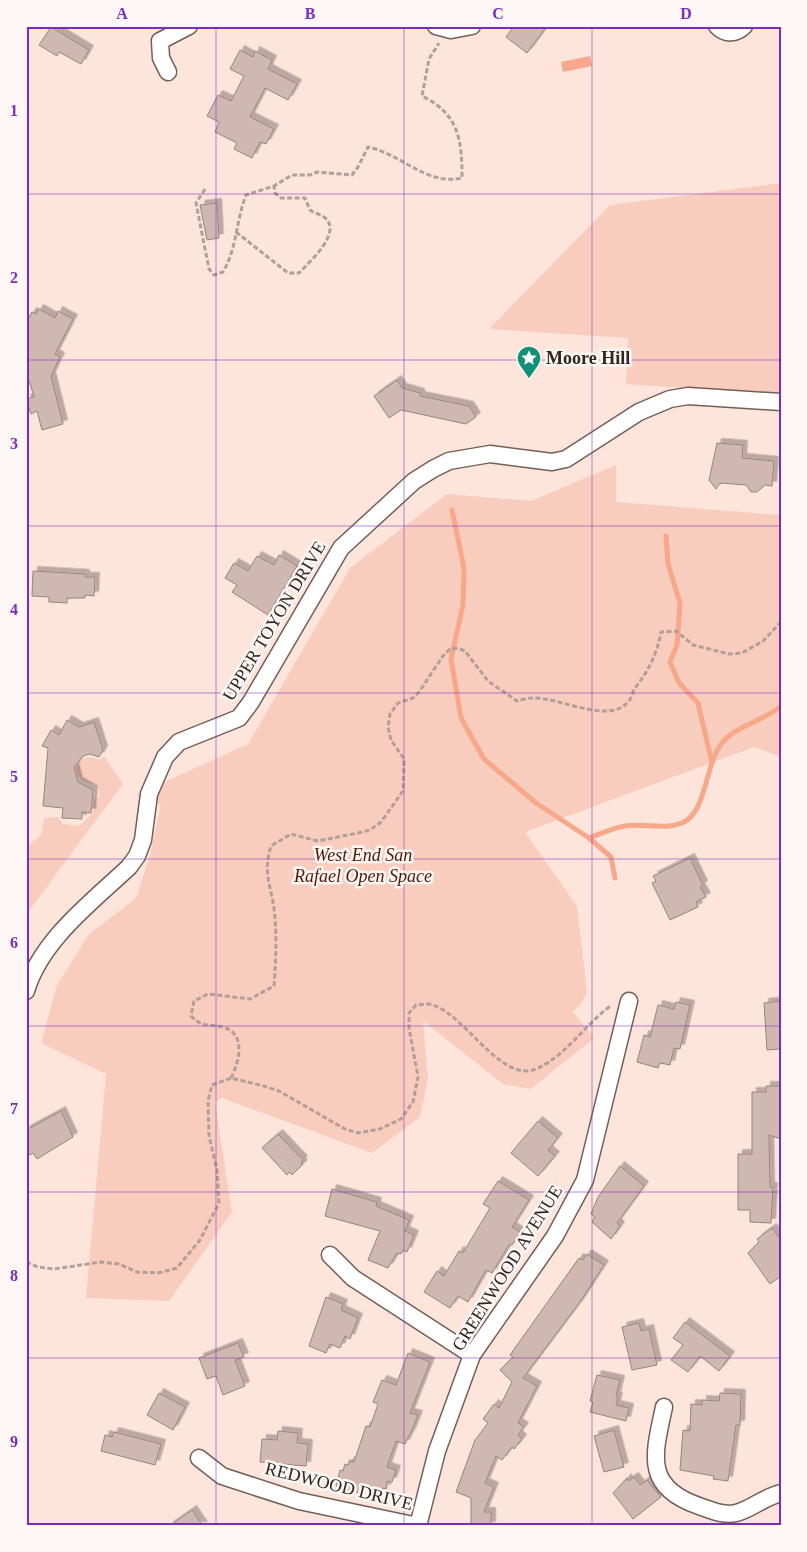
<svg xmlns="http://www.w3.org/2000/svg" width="807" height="1552" viewBox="0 0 807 1552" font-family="'Times New Roman',serif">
<defs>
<filter id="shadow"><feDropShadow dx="4.5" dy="-4.5" stdDeviation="0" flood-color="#0004"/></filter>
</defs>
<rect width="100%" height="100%" fill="#fde5dc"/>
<g fill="#f8cdbe">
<path d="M781,183V395L626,384L628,338L489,329L610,205Z"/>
<path d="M616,465V502L781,515V757L754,747L525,832L577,906L587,992L581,1004L573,1012L594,1038L531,1089L503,1084L423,1021L428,1079L420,1117L372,1153L222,1098L215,1102L232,1212L169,1301L86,1298L106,1074L41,1043L57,985L89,934L136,898L150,855L161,805L136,795L248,744L350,568L447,494L531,501Z"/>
<path d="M104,756L123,784L26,915V847L41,835L44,818L58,817L63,824L80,826L93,812L94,800L100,796L97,784C63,782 76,748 100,760Z"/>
</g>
<path fill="#f7a78a" d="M590,56L592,66L563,72L561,62Z"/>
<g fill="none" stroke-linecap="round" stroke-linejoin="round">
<g stroke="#f7a78a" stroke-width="5">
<path d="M452,510L464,568L463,605L451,659L461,718L484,759L536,803L589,838L611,857L615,878"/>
<path d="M666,536L668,564L680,603L677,645L670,662L679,683L698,703L712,763"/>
<path d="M589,838C600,834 613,828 625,826C644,823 664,830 682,823C707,813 705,763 722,743C737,725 764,721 781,706"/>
</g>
</g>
<g fill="#d0b8b0" stroke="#99837b" filter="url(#shadow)">
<path d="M514,26H547L527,53L506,37Z"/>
<path d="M51,27L89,50L81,64L59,52L57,56L39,45Z"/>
<path d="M240,50L253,57L255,51L272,60L268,69L297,84L288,100L265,88L250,117L274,129L266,144L260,142L252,158L234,149L237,143L215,132L219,122L207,116L218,95L231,101L244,76L230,69Z"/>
<path d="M217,203L219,238L207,240L200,205Z"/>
<path d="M39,309L55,318L58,311L73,319L55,354L60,357L51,376L63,424L42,430L37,411L31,414L26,399L34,397L26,370V323L32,312L36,314Z"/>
<path d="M397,380L402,388L420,393V396L469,406L476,417L466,424L401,410L389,418L374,396Z"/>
<path d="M717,443L743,445L742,458L774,461L772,486L765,485L757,492H751L746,485L720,483L716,489L709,480Z"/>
<path d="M279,555L297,566L268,615L232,592L237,585L225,578L234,563L248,571L257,556L274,565Z"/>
<path d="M33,571L85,574V577H95L94,596L85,595V598H67V603L49,602V597L32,596Z"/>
<path d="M67,720L79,727L94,722L103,750L99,757L90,754L83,756L74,767L78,782L93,790L91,813L82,812V819L62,818L63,808L43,806L48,748L42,746L51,730L59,735Z"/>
<path d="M690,858L703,885L700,887L706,897L696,902L698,907L670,920L652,883L656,881L653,876Z"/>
<path d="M781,1001V1049L767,1050L764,1003Z"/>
<path d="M676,1002L690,1005L680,1049L674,1048L670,1065L660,1063L658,1068L637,1062L644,1035L650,1037L658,1005L674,1009Z"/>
<path d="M766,1086H781V1139L769,1135L770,1187H773L771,1223L750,1222V1210H738V1154H752V1092H766Z"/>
<path d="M61,1111L73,1137L37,1159L33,1153L26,1157V1130Z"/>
<path d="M538,1121L558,1138L548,1150L555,1156L538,1176L511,1153Z"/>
<path d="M278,1134L303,1160L301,1162L303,1164L292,1175L290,1172L287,1175L262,1148Z"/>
<path d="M620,1166L644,1186L617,1223L620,1226L611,1239L592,1222L595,1217L591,1214L598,1197Z"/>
<path d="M498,1181L529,1200L512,1227L520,1232L513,1244L509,1245L492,1273L486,1270L468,1302L458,1296L450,1308L424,1292L437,1271L444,1276L459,1251L463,1253L490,1208L483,1204Z"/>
<path d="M332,1189L377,1202L376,1206L409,1220L405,1231L414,1235L407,1252L403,1250L401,1254L397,1253L388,1268L368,1260L380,1231L325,1216Z"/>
<path d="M772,1228L781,1240V1276L770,1284L748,1253L759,1242L757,1239Z"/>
<path d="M587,1254L604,1265L580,1302L523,1378L537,1386L518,1423L524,1427L518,1435L522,1439L514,1449L512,1447L502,1460L496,1456L485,1483L494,1487L484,1512H491V1526H471V1498L456,1492L475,1440L488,1423L483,1419L494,1404L499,1408L512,1382L500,1370L513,1357L510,1355L579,1258L583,1260Z"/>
<path d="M326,1297L343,1304L341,1310L358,1318L350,1339L345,1336L340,1348L330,1344L326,1353L309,1346Z"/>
<path d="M685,1322L730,1356L719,1371L700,1356L688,1372L671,1360L683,1345L673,1338Z"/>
<path d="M639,1323L641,1331L649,1329L657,1365L632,1370L622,1327Z"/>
<path d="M238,1343L244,1357L235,1360L245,1386L223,1395L216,1376L207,1379L199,1358Z"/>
<path d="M408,1353L430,1362L410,1413L418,1415L412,1430L405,1444L396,1441L387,1467L396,1470L392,1482L387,1481L386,1489L383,1488L382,1494L364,1489L363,1494L336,1486L340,1470L343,1471L345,1464L348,1465L350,1461L354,1462L366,1426L370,1427L378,1404L373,1402L382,1380L396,1385Z"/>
<path d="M597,1375L620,1380L616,1396L618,1397L616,1405L629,1408L626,1421L590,1412L593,1402L590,1401Z"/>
<path d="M159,1393L185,1407L173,1430L147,1415Z"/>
<path d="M720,1393L741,1394L740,1425H736L728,1481L713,1479L714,1476L680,1470L683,1430L690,1431L691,1404L702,1405V1400L719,1401Z"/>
<path d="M614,1430L624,1467L604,1472L594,1436Z"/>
<path d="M278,1431L298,1433L297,1443L308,1444L306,1466L260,1462L262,1439L277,1440Z"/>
<path d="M114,1432L161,1444L155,1465L101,1451L105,1435L112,1437Z"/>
<path d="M634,1477L640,1485L647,1480L661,1497L633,1519L613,1493L627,1478L628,1481Z"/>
<path d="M192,1510L203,1526H169Z"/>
</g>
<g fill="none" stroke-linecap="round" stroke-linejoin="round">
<defs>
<g id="minor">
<path d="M436,26L451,30L472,26"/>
<path d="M717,26C725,35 736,34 744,26"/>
<path d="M168,72L161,58L160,41L189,26"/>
<path d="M26,991C41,940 92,902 129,867L137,856L143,840L149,794L165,757L179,742L239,718L251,702L341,548L414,481L433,469L449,461L490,454L552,462L566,459L639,412L670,399L688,396L781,402"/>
<path d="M330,1255L353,1278L472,1355"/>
<path d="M664,1407C654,1454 643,1487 699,1506C711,1510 723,1516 736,1513C750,1510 764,1497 781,1493"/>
<path d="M199,1458L222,1476L299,1501L418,1526"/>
<path d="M418,1526L437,1451L472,1355L555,1236L585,1180L629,1001"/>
</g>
</defs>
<use href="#minor" stroke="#735f57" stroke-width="19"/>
<g stroke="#b19f98" stroke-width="3" stroke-dasharray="5 2.5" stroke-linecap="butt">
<path d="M205,189L196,203L209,269L214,275L223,272C237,248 236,221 246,195L274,186L292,175H310L317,172L352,175L358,167L368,147C402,154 426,186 462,178C462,140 459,114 422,96L429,59L439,43"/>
<path d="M236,232L288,273H299C309,262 344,232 324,217C320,214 314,213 310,210L305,198H281L275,193L274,186"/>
<path d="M231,1078C239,1062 247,1034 223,1027C207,1023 204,1029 191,1016L194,1001L208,994L250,999L274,986C276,959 277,934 274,908C270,883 263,872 271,846L291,834L318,841L358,833L370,830L381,822L403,791L404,759L391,740L388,727L390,714L398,703L413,698L419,692L443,656L450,649L458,648L465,651L488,681L517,701C521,700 527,698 532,698C557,696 610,726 629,701C632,698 632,692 635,688C649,670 657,654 661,632L676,631L693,645L729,654L742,653L763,641L781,622"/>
<path d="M26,1262L38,1267L54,1269L101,1262L119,1264L137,1272L158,1273L177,1268L200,1240L219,1203L217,1170L209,1136L208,1101L212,1085L231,1078L264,1086L279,1091L345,1129L358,1133L380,1129L401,1119L413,1102L418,1077L409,1028V1013L416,1005C420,1005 424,1004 428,1004C462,1008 499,1084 536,1069C566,1056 585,1024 612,1005"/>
</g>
<use href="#minor" stroke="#fff" stroke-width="16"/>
</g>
<path fill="none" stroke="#7b2cbf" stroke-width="1" stroke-opacity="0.55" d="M216,26V1526M404,26V1526M592,26V1526M26,194H781M26,360H781M26,526H781M26,693H781M26,859H781M26,1026H781M26,1192H781M26,1358H781"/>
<defs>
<symbol id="sight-pin" viewBox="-11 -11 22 30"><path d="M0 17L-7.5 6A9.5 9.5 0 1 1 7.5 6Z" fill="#109178" stroke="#fcf7f5"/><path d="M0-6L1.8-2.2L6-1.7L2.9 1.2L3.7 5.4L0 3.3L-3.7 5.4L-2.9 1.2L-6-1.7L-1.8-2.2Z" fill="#fff"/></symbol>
</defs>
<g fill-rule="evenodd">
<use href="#sight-pin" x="515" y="344" width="28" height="38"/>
</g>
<g text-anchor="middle" stroke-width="5" stroke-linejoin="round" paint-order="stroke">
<g font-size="18" font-weight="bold" fill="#2f2622" stroke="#fcf7f5" text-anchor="start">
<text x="546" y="364">Moore Hill</text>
</g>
<g font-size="18" fill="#2f2622" stroke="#fcf7f5">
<text transform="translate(274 621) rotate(-59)" y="6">UPPER TOYON DRIVE</text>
<text transform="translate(507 1268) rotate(-58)" y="6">GREENWOOD AVENUE</text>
<text transform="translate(339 1486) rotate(14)" y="6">REDWOOD DRIVE</text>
</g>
<g font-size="18" font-style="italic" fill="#541800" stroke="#fcf7f5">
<text x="363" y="861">West End San<tspan x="363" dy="21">Rafael Open Space</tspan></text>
</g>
</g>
<rect width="807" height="1552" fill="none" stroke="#fcf7f5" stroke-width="55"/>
<rect x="28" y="28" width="752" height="1496" fill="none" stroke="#7b2cbf" stroke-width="2"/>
<g font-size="16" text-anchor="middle" font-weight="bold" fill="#7b2cbf">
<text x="122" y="19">A</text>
<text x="310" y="19">B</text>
<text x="498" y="19">C</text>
<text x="686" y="19">D</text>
<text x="14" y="116">1</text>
<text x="14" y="283">2</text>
<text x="14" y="449">3</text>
<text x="14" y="615">4</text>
<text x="14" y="782">5</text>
<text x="14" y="948">6</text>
<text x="14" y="1114">7</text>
<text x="14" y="1281">8</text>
<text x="14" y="1447">9</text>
</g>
</svg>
